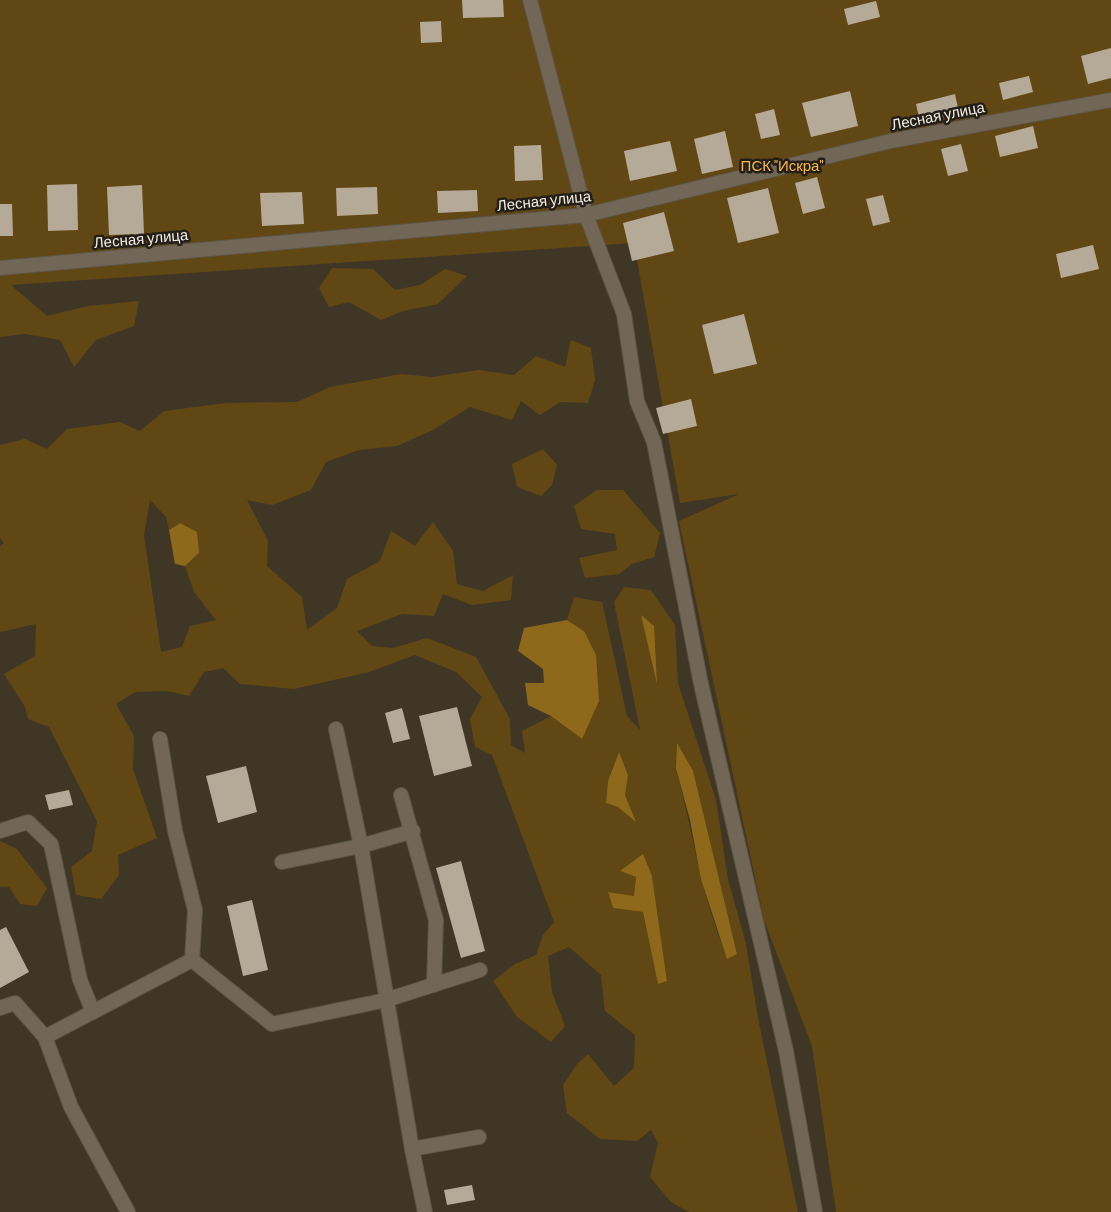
<svg xmlns="http://www.w3.org/2000/svg" width="1111" height="1212" viewBox="0 0 1111 1212" font-family="Barlow,sans-serif">
<rect width="100%" height="100%" fill="#403626"/>
<g fill="#614714" fill-rule="evenodd">
<path d="M0,0H1111V1212H836L812,1046L764,920L679,521L739,494L680,503L634,243L11,285L47,316L88,306L139,301L134,326L96,340L74,367L60,340L25,334L0,337Z"/>
<path d="M332,268L373,269L395,290L420,285L445,269L467,276L438,304L403,311L381,320L349,302L329,307L319,288Z"/>
<path d="M571,340L591,348L595,380L588,403L560,402L540,415L521,401L512,420L470,407L433,430L397,446L359,450L326,462L311,490L272,505L247,500L268,541L267,566L302,597L307,630L337,608L347,579L380,561L391,531L415,546L433,522L453,551L457,584L483,591L513,575L511,600L472,605L443,594L434,616L402,614L357,631L372,646L393,648L427,638L476,657L510,719L511,745L525,753L522,731L551,716L582,739L584,631L567,620L574,597L602,602L627,716L640,730L614,602L624,587L651,590L675,625L678,683L716,800L728,879L746,944L758,1018L798,1212H689L671,1202L650,1177L658,1143L651,1130L637,1141L600,1139L567,1113L563,1085L577,1064L588,1054L614,1086L634,1068L635,1035L605,1011L601,975L569,947L548,956L552,992L565,1026L551,1042L517,1017L493,981L515,964L536,955L543,935L554,922L492,755L475,747L470,719L482,697L456,672L415,655L369,672L294,689L240,684L223,668L204,672L189,696L167,691L135,692L116,704L134,736L133,769L157,838L118,855L119,875L101,899L76,895L71,867L92,851L97,821L49,727L28,719L25,707L4,674L35,656L36,624L0,632V546L4,543L0,538V445L25,439L47,449L67,429L120,422L140,431L164,411L226,403L297,402L330,387L401,374L432,377L479,370L514,375L536,356L565,367ZM150,500L166,517L169,530L180,523L199,553L185,566L194,592L216,620L190,626L182,647L161,652L144,535ZM619,752L628,775L625,795L635,821L618,807L606,803L608,781ZM676,768L717,877L737,953L728,958C701,898 693,831 676,768ZM620,871L652,876L667,981L658,983L643,912L613,908L608,892L634,897L636,877Z"/>
<path d="M543,449L557,465L552,485L541,496L517,487L512,464Z"/>
<path d="M597,490H623L660,533L654,557L632,564L619,574L585,578L579,558L617,550L615,534L581,529L574,506Z"/>
<path d="M0,841L17,849L47,888L37,906L20,904L9,887H0Z"/>
</g>
<g fill="#8e691c">
<path d="M180,523L197,532L199,553L185,566L175,564L169,530Z"/>
<path d="M641,615L654,626L657,684Z"/>
<path d="M567,620L584,631L596,655L599,701L582,739L551,716L528,705L525,683H544L543,669L518,651L524,628Z"/>
<path d="M677,743L693,771L737,954L727,959L701,879L690,820L676,768Z"/>
<path d="M619,752L628,775L625,795L636,822L618,807L606,803L608,781Z"/>
<path d="M643,854L652,876L667,981L658,984L643,912L613,908L608,892L634,896L636,877L620,871Z"/>
</g>
<g fill="#b5aa97">
<path d="M462,0H503L504,17L463,18Z"/>
<path d="M876,1L880,17L848,25L844,9Z"/>
<path d="M441,21L442,42L421,43L420,22Z"/>
<path d="M1111,48V78L1088,84L1081,56Z"/>
<path d="M1029,76L1033,92L1003,100L999,83Z"/>
<path d="M850,91L858,126L811,137L802,103Z"/>
<path d="M955,94L959,113L920,122L916,104Z"/>
<path d="M774,109L780,135L761,139L755,114Z"/>
<path d="M1033,126L1038,148L1000,157L995,136Z"/>
<path d="M725,131L733,167L702,174L694,139Z"/>
<path d="M670,141L677,171L630,181L624,151Z"/>
<path d="M961,144L968,171L948,176L941,149Z"/>
<path d="M541,145L543,180L515,181L514,146Z"/>
<path d="M817,177L825,208L803,214L795,183Z"/>
<path d="M77,184L78,230L48,231L47,185Z"/>
<path d="M142,185L144,234L109,235L107,187Z"/>
<path d="M377,187L378,214L337,216L336,188Z"/>
<path d="M768,188L779,233L738,243L727,198Z"/>
<path d="M477,190L478,211L438,213L437,191Z"/>
<path d="M302,192L304,224L262,226L260,193Z"/>
<path d="M883,195L890,222L873,226L866,199Z"/>
<path d="M0,204H12L13,236H0Z"/>
<path d="M664,212L674,251L632,261L623,223Z"/>
<path d="M1093,245L1099,269L1061,278L1056,254Z"/>
<path d="M744,314L757,364L714,374L702,325Z"/>
<path d="M691,399L697,426L663,434L656,408Z"/>
<path d="M457,707L472,766L434,776L419,716Z"/>
<path d="M402,708L410,739L393,743L385,713Z"/>
<path d="M246,766L257,812L218,823L206,776Z"/>
<path d="M69,790L73,805L49,810L45,795Z"/>
<path d="M461,861L485,951L461,958L436,868Z"/>
<path d="M252,900L268,970L243,976L227,906Z"/>
<path d="M6,927L29,972L0,988V930Z"/>
<path d="M472,1185L475,1200L447,1205L444,1190Z"/>
</g>
<g fill="none" stroke-linecap="round" stroke-linejoin="round">
<defs>
<g id="service">
<path d="M586,215L624,314L637,401L654,442L701,684L786,1051L815,1212"/>
<path d="M336,729L361,846L412,1149L425,1212"/>
<path d="M160,739L175,831L195,910L192,960"/>
<path d="M401,795L436,920L434,985"/>
<path d="M0,831L28,822L51,844L80,980L93,1012"/>
<path d="M282,862L361,846L413,831"/>
<path d="M0,1008L15,1003L45,1037L71,1107L128,1212"/>
<path d="M45,1037L192,960L272,1024L386,1000L480,970"/>
<path d="M412,1149L479,1137"/>
</g>
<g id="minor">
<path d="M530,0L586,215"/>
<path d="M0,268L586,215L891,141L1111,100"/>
</g>
</defs>
<use href="#service" stroke="#5b5445" stroke-width="16"/>
<use href="#minor" stroke="#5b5445" stroke-width="16"/>
<use href="#service" stroke="#726756" stroke-width="14"/>
<use href="#minor" stroke="#726756" stroke-width="14"/>
</g>
<g text-anchor="middle" stroke-width="5" stroke-linejoin="round" paint-order="stroke">
<g font-size="15" fill="#f2ece2" stroke="#231e17">
<text transform="translate(938 116) rotate(-11)" y="5">Лесная улица</text>
<text transform="translate(544 201) rotate(-6)" y="5">Лесная улица</text>
<text transform="translate(141 239) rotate(-5)" y="5">Лесная улица</text>
</g>
<g font-size="15" fill="#fcbc36" stroke="#231e17">
<text x="782" y="171">ПСК "Искра"</text>
</g>
</g>
</svg>
